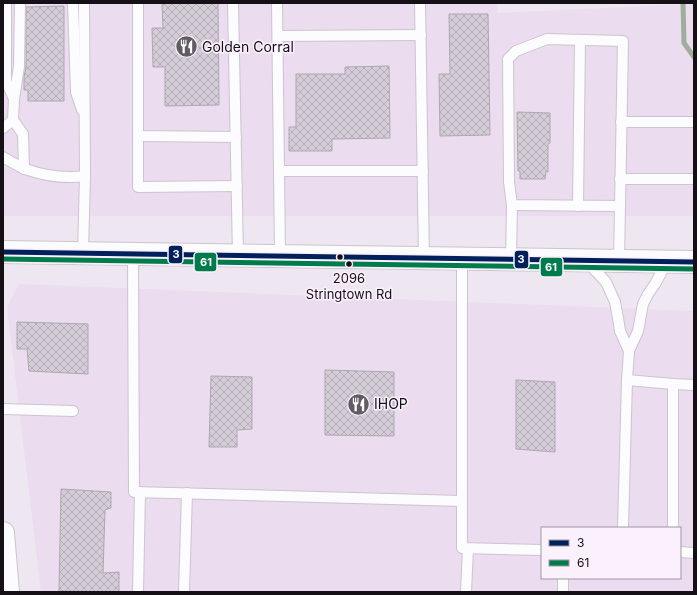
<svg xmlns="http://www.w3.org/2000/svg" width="697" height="595" viewBox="0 0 697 595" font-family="Inter,sans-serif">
<defs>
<pattern id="building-cross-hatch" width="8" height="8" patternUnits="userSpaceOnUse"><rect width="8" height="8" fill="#d4ccd7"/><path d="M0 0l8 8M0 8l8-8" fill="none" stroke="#b5aeb8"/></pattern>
</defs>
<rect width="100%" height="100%" fill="#eee6f1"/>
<g fill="#ebdcf0" fill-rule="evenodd">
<path d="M3,3H497L498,13L694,4V216H3Z"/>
<path d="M19,284L694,311V592H41L7,307ZM542,528H680V578H542Z"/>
</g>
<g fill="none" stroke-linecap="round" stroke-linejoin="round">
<path stroke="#9fad9d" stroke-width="5" d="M683,3L684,43L694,57"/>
</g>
<g fill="url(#building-cross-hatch)" stroke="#aea7b0">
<path d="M162,3H218L219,105L165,106V67H153L152,28H163Z"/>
<path d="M64,6V101H28V90H24V77L26,66V7Z"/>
<path d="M449,14H488L490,135L440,136L439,74H450Z"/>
<path d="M389,66L390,138L332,139V151H289V127H296V74H345V67Z"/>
<path d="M517,112L550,113V143L548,144V172L546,171L545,179H520V171H518Z"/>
<path d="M17,322L88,324V374L29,371L27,349H17Z"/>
<path d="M325,370L394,372V436L325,435Z"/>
<path d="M211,376L252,377V429L237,430V447H209Z"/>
<path d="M516,380L555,382V452L516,449Z"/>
<path d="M61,489L111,492V508L105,510L103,573L119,572V592L59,591Z"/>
</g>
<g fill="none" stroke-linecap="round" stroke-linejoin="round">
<defs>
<g id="lane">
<path d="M73,3L76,92L82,110"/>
<path d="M138,3V187L237,186"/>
<path d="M233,3L238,256"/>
<path d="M277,3L280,256"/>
<path d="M420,3L424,259"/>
<path d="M278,36L421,35"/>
<path d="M14,99L19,66L20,3"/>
<path d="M13,120L23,134L24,169"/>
<path d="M621,122H694"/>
<path d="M3,128L13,120L14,99L6,81V3"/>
<path d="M138,136L236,137"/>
<path d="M3,157C10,161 18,166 25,169C45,176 64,179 85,176"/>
<path d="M279,171H423"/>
<path d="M620,179H694"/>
<path d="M578,206L580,40"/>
<path d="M83,253L85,176L84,3"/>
<path d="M133,254L134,492L462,501"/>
<path d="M462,259V548L542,550"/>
<path d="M511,260L512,205"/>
<path d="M619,262L623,41L547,39L516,51L508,59L509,182L512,205L620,206"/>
<path d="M588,263L606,282L615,302L618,318L620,331L629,351"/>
<path d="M627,380L673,384L694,385"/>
<path d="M673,384V528"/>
<path d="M3,409L73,411"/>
<path d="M623,528L627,380L629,351L638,331L643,304L648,294L655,284L667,262"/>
<path d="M680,552L694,553"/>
<path d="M138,592L140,492"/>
<path d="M184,592L187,493"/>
<path d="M466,592L468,549"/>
<path d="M563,592V578"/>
</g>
<g id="secondary">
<path d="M3,252L694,262"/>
<path d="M3,533L8,592"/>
</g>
</defs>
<use href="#lane" stroke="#cbc5cd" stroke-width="12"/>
<use href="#secondary" stroke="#cbc5cd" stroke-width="24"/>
<use href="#lane" stroke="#fcfbfd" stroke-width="10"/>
<use href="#secondary" stroke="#fcfbfd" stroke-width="22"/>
<defs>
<path id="bus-1" d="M3,252L694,262"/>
<path id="bus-2" d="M3,259L694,269"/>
</defs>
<use href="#bus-1" stroke="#fbf1fd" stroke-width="8"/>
<use href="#bus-2" stroke="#fbf1fd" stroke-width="8"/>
<use href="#bus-1" stroke="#00205b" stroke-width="5"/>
<use href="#bus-2" stroke="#007b4b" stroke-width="5"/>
</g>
<defs>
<symbol id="restaurant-disc" viewBox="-11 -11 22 22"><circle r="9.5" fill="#615b63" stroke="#fbf1fd"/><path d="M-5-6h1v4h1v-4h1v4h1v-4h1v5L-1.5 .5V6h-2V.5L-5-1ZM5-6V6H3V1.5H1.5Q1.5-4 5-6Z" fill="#fff"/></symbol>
</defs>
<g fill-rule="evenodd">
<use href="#restaurant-disc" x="174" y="34" width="25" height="25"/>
<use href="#restaurant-disc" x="346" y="392" width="25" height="25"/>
</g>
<g fill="#151016" stroke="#fbf1fd" stroke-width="1.5">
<circle cx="340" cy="257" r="3.5"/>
<circle cx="349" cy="264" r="3.5"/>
</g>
<g text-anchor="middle" stroke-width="3" stroke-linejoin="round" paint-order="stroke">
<g font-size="13" fill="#151016" stroke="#fbf1fd">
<text x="349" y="283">2096<tspan x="349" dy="16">Stringtown Rd</tspan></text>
</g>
<g font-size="14" fill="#151016" stroke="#fbf1fd" text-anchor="start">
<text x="202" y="52">Golden Corral</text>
<text x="374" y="409">IHOP</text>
</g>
</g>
<g stroke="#fbf1fd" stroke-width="1.5">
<rect x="168" y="245" width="15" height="19" rx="4" fill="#00205b"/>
<rect x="514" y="250" width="15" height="19" rx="4" fill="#00205b"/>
<rect x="194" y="252" width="23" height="20" rx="4" fill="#007b4b"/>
<rect x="540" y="257" width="23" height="20" rx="4" fill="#007b4b"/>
</g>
<g font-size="11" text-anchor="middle" font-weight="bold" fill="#fff">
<text x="176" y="258">3</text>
<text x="521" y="263">3</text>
<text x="206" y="266">61</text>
<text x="551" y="271">61</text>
</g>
<rect width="697" height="595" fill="none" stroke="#151016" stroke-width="8"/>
<rect x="541" y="527" width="140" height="52" fill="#fbf1fd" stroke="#9f97a1"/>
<rect x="549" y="540" width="20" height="6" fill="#00205b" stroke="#9f97a1"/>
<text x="577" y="547" font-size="12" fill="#151016">3</text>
<rect x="549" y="560" width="20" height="6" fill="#007b4b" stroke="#9f97a1"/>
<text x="577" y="567" font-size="12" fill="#151016">61</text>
</svg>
